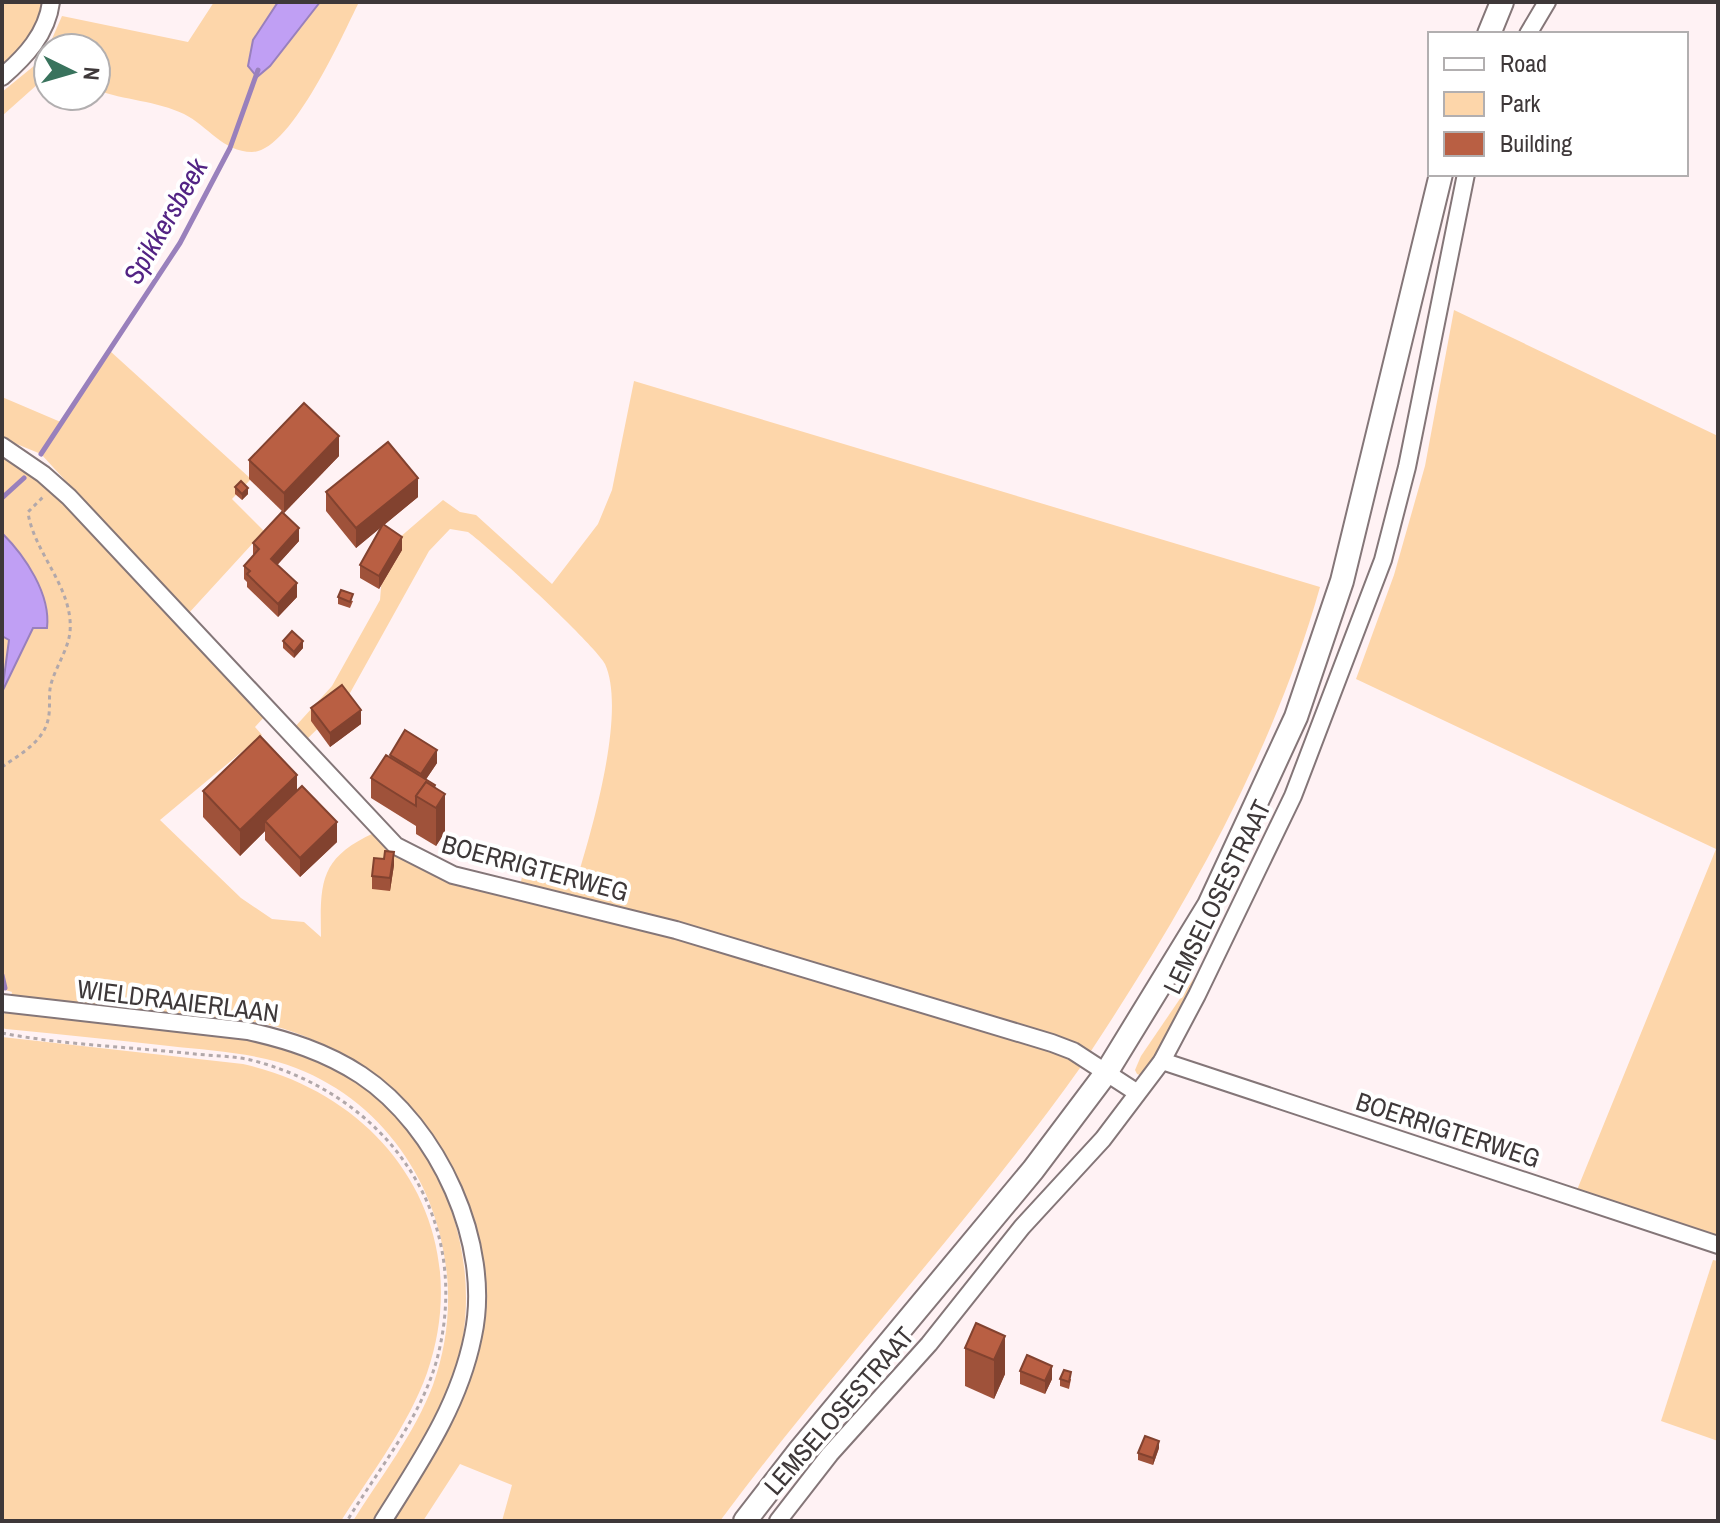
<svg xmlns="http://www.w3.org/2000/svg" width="1720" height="1523" viewBox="0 0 1720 1523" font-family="'Archivo Narrow',sans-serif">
<rect width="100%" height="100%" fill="#fff2f4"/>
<g fill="#fdd6aa">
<path d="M2,2H45L27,44L2,67Z"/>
<path d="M214,2H278L253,40L270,66L320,2H359C343,34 291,152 252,152C223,152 208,126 184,114C157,101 124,100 96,90V48H48L62,16L188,42Z"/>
<path d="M48,48V75L2,116V92L40,61Z"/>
<path d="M1454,310L1718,436V1235L1577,1190L1716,849L1356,679L1394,575L1425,466Z"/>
<path d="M110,351L251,479L232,499L264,531L188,614L41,454L2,438V397L63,423Z"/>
<path d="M634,381L1320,587C1273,754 1186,907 1091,1051L913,995L520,888L524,864L528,860L580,869C594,822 626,710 605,664C597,647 488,546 468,532L450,529L429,551L345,702L305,741L293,729L332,686L380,600L384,551L443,500L460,512L476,515L552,584L598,524L612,490Z"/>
<path d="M2,451L48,483L265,716L255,727L262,735L160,820L241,898L272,919L304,922L321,937C320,881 320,858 374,833L390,846L567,907L1049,1046L1079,1062L1080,1068C968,1225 835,1366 720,1521H502L512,1485L460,1464L423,1521H392C422,1473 456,1426 473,1372C517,1231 429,1079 293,1032C257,1019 217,1018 180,1014C123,1008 67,1002 11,996L12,992L2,989Z"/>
<path d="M1205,962L1168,1039L1142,1076L1137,1074L1135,1070L1141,1056Z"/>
<path d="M7,1012C59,1017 111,1023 163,1028C210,1033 261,1036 305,1054C430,1103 493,1247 455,1373C439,1427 402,1474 373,1521H353C380,1478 415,1433 433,1385C480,1255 414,1102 278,1062C242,1052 206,1050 169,1046C115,1040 60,1034 6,1029L2,1028V1015Z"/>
<path d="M2,1037L243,1064C387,1096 477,1228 427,1373C408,1426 371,1474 341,1521H2Z"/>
<path d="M1713,1260L1718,1261V1441L1661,1421Z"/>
</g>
<g fill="#c09ff4" stroke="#9980bc" stroke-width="2">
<path d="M278,2H320L270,66L257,77L248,66L253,40Z"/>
<path d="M2,533C25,556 51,594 47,628H33L2,692L9,640L2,636Z"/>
</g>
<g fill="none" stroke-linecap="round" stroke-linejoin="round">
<g stroke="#9980bc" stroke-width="5">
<path d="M41,454L180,243L230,148L258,70"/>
<path d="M2,498L24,478"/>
<path d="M2,975L5,988"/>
</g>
<defs>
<g id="minor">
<path d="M1528,34L1547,2"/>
<path d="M2,77C25,57 47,34 51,2"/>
<path d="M2,446L43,474L69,497L396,846L453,875L676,930L1052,1043L1073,1051L1136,1092"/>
<path d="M2,1003L248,1031C288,1040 326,1052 361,1075C438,1126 493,1244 473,1336C459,1406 420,1462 383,1521"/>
<path d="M1162,1061L1718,1245"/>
<path d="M778,1521L830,1454L929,1344L1022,1227L1103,1139L1162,1061L1197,995L1293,796L1383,560L1407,467L1466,174"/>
</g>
<g id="major">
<path d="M1489,34L1502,2"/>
<path d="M745,1521L800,1450L1033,1170L1106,1073L1209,905L1296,717L1342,581L1441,174"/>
</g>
</defs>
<use href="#minor" stroke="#847678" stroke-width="20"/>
<use href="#major" stroke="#847678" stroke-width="26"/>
<g stroke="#b2a8aa" stroke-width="3" stroke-dasharray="4 4" stroke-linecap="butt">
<path d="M2,767C19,755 43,742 48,720C51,708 48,695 51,684C56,666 68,650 70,632C74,588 33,552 28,512L45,495"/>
<path d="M2,1033C63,1045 132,1047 195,1054C215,1056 236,1056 255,1061C387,1097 471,1213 439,1351C425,1413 379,1468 347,1521"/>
</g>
<use href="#minor" stroke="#fff" stroke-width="16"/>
<use href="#major" stroke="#fff" stroke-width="22"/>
</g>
<g fill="#9f523a">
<path d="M339,456L284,513L249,479V460Z"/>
<path d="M235,487L248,494L242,500L235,494Z"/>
<path d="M326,492L418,497L384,525L402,550L379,589L360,578V565L381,527L356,548L326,511Z"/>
<path d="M299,541L277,565L297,597L278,617L247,587V582L244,579V566L253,556V543Z"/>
<path d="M338,597L353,601L350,608L338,604Z"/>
<path d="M283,641L303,648L294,658L283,648Z"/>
<path d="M311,708L361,724L330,747L311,721Z"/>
<path d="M390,755L437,763L426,779L435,788L445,832L436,846L416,834V826L371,798V778L390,757Z"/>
<path d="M203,791H297L337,842L300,877L265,840V831L240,856L203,817Z"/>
<path d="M384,859L394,865L390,891L372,889V876Z"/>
<path d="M976,1323L1005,1374L994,1399L965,1386V1348Z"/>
<path d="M1020,1371L1052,1379L1045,1394L1020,1384Z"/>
<path d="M1060,1379H1071L1069,1389L1060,1386Z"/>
<path d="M1159,1448L1153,1465L1138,1460V1453Z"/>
</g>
<g fill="#82422f">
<path d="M339,436V456L284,513V493Z"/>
<path d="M418,478V497L356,548V528Z"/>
<path d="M248,488V494L242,500V494Z"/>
<path d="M299,528V541L271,572V559Z"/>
<path d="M402,537V550L379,589V576Z"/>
<path d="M297,583V597L278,617V604Z"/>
<path d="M303,641V648L294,658V652Z"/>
<path d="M361,710V724L330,747V733Z"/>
<path d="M437,750V763L421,787V774Z"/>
<path d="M297,775V800L265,821V831L240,856V830Z"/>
<path d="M445,794V832L436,846V808Z"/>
<path d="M337,822V842L300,877V858Z"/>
<path d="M394,852V865L390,891V878Z"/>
<path d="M1005,1336V1374L994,1399V1360Z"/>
<path d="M1052,1366V1379L1045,1394V1381Z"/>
<path d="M1159,1441V1448L1153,1465V1458Z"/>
</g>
<g fill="#b95f43" stroke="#82422f" stroke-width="2">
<path d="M304,403L339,436L284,493L249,460Z"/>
<path d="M388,442L418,478L356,528L326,492Z"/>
<path d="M241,481L248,488L242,494L235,487Z"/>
<path d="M282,512L299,528L271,559L297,583L278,604L247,574L250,571L244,566L259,549L253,543Z"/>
<path d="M383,524L402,537L379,576L360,565Z"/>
<path d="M341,590L353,594L350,602L338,597Z"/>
<path d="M292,631L303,641L294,652L283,641Z"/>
<path d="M342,685L361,710L330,733L311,708Z"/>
<path d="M405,730L437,750L421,774L390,755Z"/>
<path d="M260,736L297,775L240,830L203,791Z"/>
<path d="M386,755L435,785L434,787L426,782L416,796V806L371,778Z"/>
<path d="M426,782L445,794L436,808L416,796Z"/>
<path d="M302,786L337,822L300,858L265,821Z"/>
<path d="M385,851L394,852L390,878L372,876L374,858L384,859Z"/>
<path d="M976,1323L1005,1336L994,1360L965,1348Z"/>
<path d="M1027,1355L1052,1366L1045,1381L1020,1371Z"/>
<path d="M1064,1370L1071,1372L1069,1382L1060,1379Z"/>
<path d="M1145,1436L1159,1441L1153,1458L1138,1453Z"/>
</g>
<g text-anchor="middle" stroke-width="8" stroke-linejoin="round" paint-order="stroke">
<g font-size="26" fill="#3e3839" stroke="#fff">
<text transform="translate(535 868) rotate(15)" y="9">BOERRIGTERWEG</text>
<text transform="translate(1217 897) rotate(-64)" y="9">LEMSELOSESTRAAT</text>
<text transform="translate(178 1001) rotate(7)" y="9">WIELDRAAIERLAAN</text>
<text transform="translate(1448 1130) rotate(18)" y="9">BOERRIGTERWEG</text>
<text transform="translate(839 1411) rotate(-49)" y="9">LEMSELOSESTRAAT</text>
</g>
<g font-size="28" font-style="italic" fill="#522384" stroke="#fff">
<text transform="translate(165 221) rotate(-60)" y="10">Spikkersbeek</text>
</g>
</g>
<rect width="1720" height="1523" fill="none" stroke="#3e3839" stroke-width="8"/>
<rect x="1428" y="32" width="260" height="144" fill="#ffffff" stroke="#b2afb0" stroke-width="2"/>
<rect x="1444" y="58" width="40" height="12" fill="#ffffff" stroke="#b2afb0" stroke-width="2"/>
<text x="1500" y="72" font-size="24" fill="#3e3839">Road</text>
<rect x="1444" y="92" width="40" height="24" fill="#fdd6aa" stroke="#b2afb0" stroke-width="2"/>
<text x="1500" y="112" font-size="24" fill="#3e3839">Park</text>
<rect x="1444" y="132" width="40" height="24" fill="#b95f43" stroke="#b2afb0" stroke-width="2"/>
<text x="1500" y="152" font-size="24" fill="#3e3839">Building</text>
<g transform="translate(72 72) rotate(95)"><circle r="38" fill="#ffffff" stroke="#b2afb0" stroke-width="2"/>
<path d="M0-6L14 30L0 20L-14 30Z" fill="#39735d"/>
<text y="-12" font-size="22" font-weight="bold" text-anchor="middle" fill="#3e3839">N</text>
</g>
</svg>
